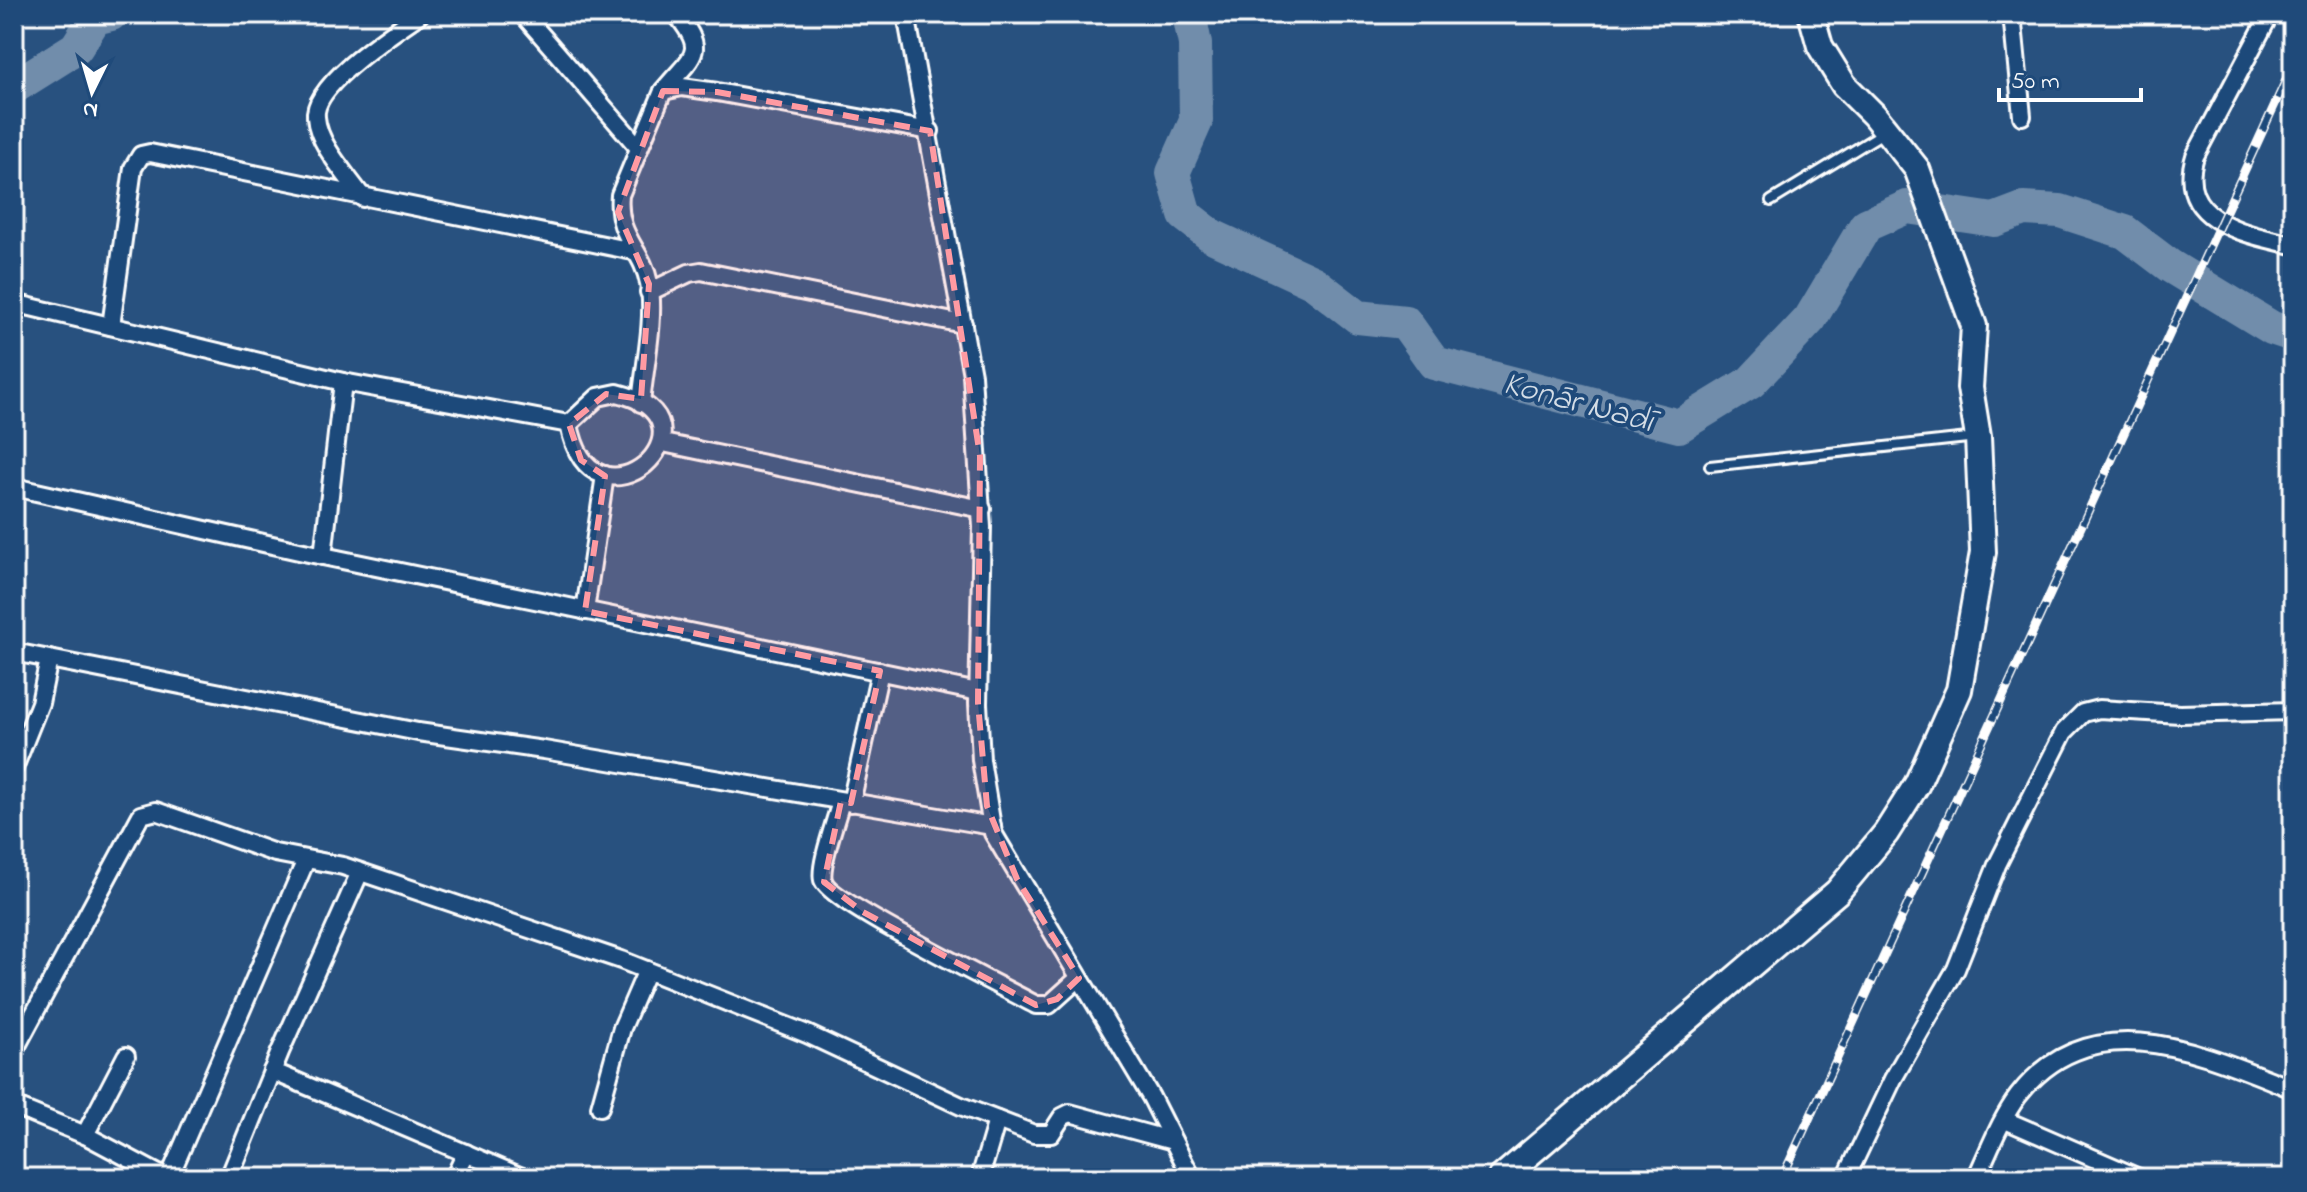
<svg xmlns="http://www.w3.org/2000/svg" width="2307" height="1192" viewBox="0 0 2307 1192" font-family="'Indie Flower',sans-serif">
<rect width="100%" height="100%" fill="#28517f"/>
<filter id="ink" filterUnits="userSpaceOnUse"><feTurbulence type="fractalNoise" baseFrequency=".0125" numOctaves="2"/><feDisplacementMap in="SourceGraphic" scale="16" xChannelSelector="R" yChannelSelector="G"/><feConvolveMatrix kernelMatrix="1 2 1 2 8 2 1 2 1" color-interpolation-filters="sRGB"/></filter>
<g filter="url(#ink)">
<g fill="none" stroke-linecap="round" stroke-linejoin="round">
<g stroke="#718dab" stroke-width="34">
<path d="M1189,14L1195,44L1196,121L1173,173L1185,215L1212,236L1314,283L1358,317L1405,322L1434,363L1679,426L1751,382L1810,319L1866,225L1907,207L1994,220L2023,209L2060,211L2125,232L2170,266L2272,328L2293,335"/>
<path d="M14,87L76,48L95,18L111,14"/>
</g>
<defs>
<g id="lane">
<path d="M1771,201L1886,131"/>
<path d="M1710,466L1977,437"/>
</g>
<g id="street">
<path d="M523,14L639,148"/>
<path d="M906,14L972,375L982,527L978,703L981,760L993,833L1151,1097L1192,1178"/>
<path d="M2012,14L2022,116"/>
<path d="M2270,14L2195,156C2175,221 2245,234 2293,245"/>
<path d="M663,91C692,55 709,54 676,14"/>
<path d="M363,198C347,175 318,145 316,117C312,85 394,32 420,14"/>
<path d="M649,292L689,273L701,271L963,324"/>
<path d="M14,303L343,382L569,424"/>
<path d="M111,326L133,168L141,155L150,153L633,251"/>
<path d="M617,393C732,421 592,546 569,424L598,397Z"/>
<path d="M641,403C644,369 656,317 649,283C642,248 616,237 620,195L663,91L682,87L717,92L930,131"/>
<path d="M663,443L982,509"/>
<path d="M14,487L299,551L978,692"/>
<path d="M323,556L343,382"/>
<path d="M585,611L605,475"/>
<path d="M14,652L418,732L544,750L992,826"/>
<path d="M14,768L40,703L49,659"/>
<path d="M841,801C837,818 819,865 823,880C829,902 1005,988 1036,1005H1049L1079,978"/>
<path d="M851,803L880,671"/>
<path d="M14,1051L141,815L156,811L275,853L343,866L621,960L807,1034L961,1106L1034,1134H1051L1062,1117L1070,1113L1173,1141"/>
<path d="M272,1071L524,1178"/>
<path d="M14,1106L85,1135L166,1178"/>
<path d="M600,1107L622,1028L647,970"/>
<path d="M2005,1120L2139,1178"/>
<path d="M85,1135L126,1056"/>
<path d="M169,1178L306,860"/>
<path d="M229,1178L280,1052L360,872"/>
<path d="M454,1178L466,1153"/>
<path d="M980,1178L997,1120"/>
<path d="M1846,1178L1893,1079L1956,969L1997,865L2064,732L2083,713L2099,709L2180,714L2293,711"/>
<path d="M1976,1178C1989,1151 2000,1120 2018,1096C2091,1001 2202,1053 2293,1089"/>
</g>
<path id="primary" d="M1501,1178L1837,892L1886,833L1917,784L1959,690L1983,552L1978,437L1970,388L1974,326L1917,169L1874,115L1844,85L1820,46L1811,14"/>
</defs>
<use href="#lane" stroke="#fff" stroke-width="14"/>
<use href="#street" stroke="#fff" stroke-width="22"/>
<use href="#primary" stroke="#fff" stroke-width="30"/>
<use href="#lane" stroke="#1f4a7a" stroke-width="8"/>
<use href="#street" stroke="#1f4a7a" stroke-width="16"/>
<use href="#primary" stroke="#1f4a7a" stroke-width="24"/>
<defs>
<path id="rail" d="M1782,1178L2293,65"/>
</defs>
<use href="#rail" stroke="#fff" stroke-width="9"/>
<use href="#rail" stroke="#1f4a7a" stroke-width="6" stroke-dasharray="18" stroke-linecap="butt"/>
</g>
</g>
<path fill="#ff9aa2" fill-opacity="0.2" stroke="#ff9aa2" stroke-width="6" stroke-dasharray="16 10" stroke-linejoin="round" d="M663,91L717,92L930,131L980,456L978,703L987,806L1017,879L1079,978L1057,999L1036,1005L863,912L824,882L841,801L851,803L880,671L585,611L605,476L581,460L569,424L606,394L641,399L649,284L618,212Z"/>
<g text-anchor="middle" stroke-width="8" stroke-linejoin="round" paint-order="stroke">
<g font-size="34" font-style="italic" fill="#d4dde6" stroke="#1f4a7a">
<text transform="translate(1579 400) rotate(15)" y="12">Konār Nadī</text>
</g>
</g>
<rect width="2307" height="1192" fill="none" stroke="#1f4a7a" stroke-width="48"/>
<rect x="24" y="24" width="2259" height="1144" fill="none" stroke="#fff" stroke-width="3" filter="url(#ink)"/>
<g transform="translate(92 92) rotate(185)" stroke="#1f4a7a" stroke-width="6" paint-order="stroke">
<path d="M0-6L14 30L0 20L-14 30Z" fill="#ffffff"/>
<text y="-12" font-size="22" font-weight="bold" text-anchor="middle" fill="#ffffff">N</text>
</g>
<path d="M1999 88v12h142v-12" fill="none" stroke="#ffffff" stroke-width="4"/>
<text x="2011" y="88" font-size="24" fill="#ffffff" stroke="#1f4a7a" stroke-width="6" paint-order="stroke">50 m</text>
</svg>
